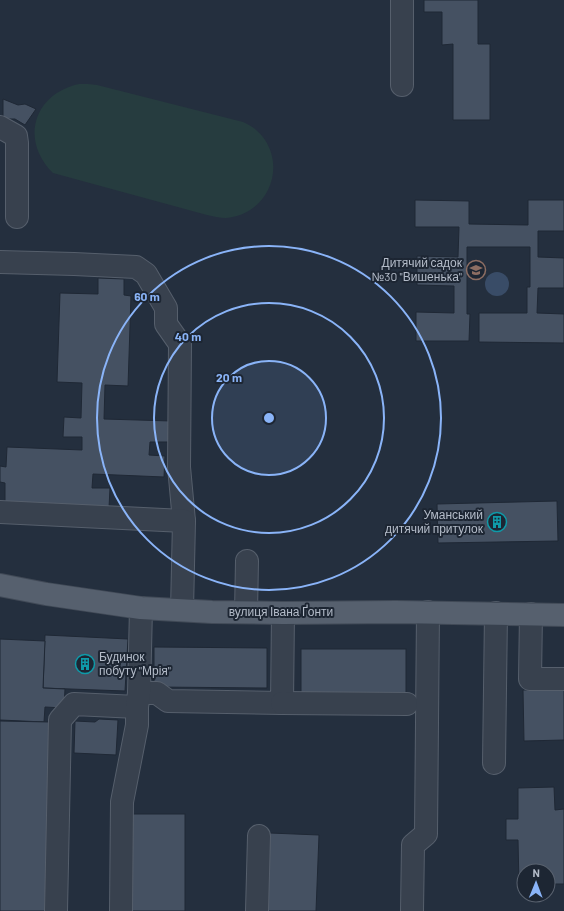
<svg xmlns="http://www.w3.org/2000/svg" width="564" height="911" viewBox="0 0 564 911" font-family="Barlow,sans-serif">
<rect width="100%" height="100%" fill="#242f3e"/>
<path fill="#263c3f" d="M79,84H88L97,85L243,122C252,126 259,131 265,140C286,172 265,215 226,218C220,218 213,216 207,215L53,173C20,141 33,94 79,84Z"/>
<circle fill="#394c67" cx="497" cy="284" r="12"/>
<g fill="#455162" stroke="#1f2835">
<path d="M424,0H478V44H490V120H453V44L442,45V12H424Z"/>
<path d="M3,99L18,105L25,104L36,109L25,125L15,119H3Z"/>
<path d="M415,200L469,201V224L528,225V200H564V231H538V257L564,258V288H538L537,313L564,314V343L479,342V313H527V287H530V247H467V314H470L469,341H416V312L454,313V286L417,285V256L458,257L459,227H415Z"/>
<path d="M98,278L124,279V295L131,296L128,386L105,385L104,419L171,421L170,442H150L149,455L165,456L164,477L93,474L92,488H110L109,508L5,504V483L0,482V466L6,467L7,447L82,450V437H63L64,417L81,418L82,383L57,382L60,293L98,294Z"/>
<path d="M557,501L558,541L438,543L437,504Z"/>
<path d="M45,635L128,639L125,691L43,688Z"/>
<path d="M0,639L45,641L43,688L65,689L64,708L45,707L44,722L0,720Z"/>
<path d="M154,647L267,648V688L154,687Z"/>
<rect x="301" y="649" width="105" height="46"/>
<path d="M523,690H564V740L524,741Z"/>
<path d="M99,719L118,720L116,755L74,753L75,721L95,722Z"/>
<path d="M0,721L50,722L45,911H0Z"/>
<path d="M554,787L555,810L564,809V884H548V871H524V885H519L518,840H506V819H518V788Z"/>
<rect x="130" y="814" width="55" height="97"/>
<path d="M270,833L319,835L316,911H267Z"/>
</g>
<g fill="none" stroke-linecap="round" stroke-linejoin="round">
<defs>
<g id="minor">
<path d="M402,85V0"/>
<path d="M0,127L16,136L17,143V217"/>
<path d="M0,262L74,264L136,267L146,274L166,308V324L180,344L179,467L184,521"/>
<path d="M0,512L184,521L182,610"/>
<path d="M246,612L247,561"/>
<path d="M531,614L530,679H564"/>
<path d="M139,693H157L168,701L282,703L283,613"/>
<path d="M282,703L407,704"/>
<path d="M494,763L496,613"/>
<path d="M56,911L60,720L74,704L137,707"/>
<path d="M121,911L122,802L137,725V707L139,693L141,608"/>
<path d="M257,911L259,836"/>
<path d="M412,911L413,845L426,834L428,612"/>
</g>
<path id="major" d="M0,585L46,594L141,608L212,612L283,613L396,612L564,615"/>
</defs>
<use href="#minor" stroke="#565f6c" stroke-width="24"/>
<use href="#major" stroke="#414a57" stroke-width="24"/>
<use href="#minor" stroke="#38414e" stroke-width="22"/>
<use href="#major" stroke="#56606e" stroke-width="22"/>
</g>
<circle cx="269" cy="418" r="57" fill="#8ab4f8" fill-opacity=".12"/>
<g fill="none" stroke="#8ab4f8" stroke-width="2">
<circle cx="269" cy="418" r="57"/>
<circle cx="269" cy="418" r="115"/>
<circle cx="269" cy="418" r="172"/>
</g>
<defs>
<symbol id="school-ring" viewBox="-11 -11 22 22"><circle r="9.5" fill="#1d2633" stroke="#8d6e63" stroke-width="1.5"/><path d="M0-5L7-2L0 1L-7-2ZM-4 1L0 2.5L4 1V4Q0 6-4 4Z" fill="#8d6e63"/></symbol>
<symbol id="building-ring" viewBox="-11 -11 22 22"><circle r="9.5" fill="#1d2633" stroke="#0f9aa8" stroke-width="1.5"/><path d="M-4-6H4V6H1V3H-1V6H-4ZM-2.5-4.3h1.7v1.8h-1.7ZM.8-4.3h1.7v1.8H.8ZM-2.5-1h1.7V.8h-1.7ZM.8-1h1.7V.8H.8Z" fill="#0f9aa8"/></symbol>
</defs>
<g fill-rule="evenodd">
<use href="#school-ring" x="465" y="259" width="22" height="22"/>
<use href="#building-ring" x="486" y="511" width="22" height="22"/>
<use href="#building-ring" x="74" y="653" width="22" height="22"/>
</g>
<g text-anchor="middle" stroke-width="4" stroke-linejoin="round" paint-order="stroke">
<g font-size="12" fill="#b4bcc9" stroke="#1d2633" text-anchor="end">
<text x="462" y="267">Дитячий садок<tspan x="462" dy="14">№30 "Вишенька"</tspan></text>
<text x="483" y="519">Уманський<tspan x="483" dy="14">дитячий притулок</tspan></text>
<text x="99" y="661" text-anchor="start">Будинок<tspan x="99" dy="14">побуту "Мрія"</tspan></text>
</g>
<g font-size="12" fill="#b4bcc9" stroke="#1d2633">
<text x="281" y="616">вулиця Івана Ґонти</text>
</g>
</g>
<circle cx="269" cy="418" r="6" fill="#8ab4f8" stroke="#1d2633" stroke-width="2"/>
<g font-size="12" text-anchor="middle" font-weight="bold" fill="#8ab4f8" stroke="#1d2633" stroke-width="4" stroke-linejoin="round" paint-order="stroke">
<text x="147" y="301">60 m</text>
<text x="188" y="341">40 m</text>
<text x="229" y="382">20 m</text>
</g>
<g transform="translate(536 883) rotate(1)"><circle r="19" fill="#1d2633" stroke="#59626f"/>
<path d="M0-3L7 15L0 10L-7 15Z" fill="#8ab4f8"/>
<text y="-6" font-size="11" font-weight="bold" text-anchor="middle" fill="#b4bcc9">N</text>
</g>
</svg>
